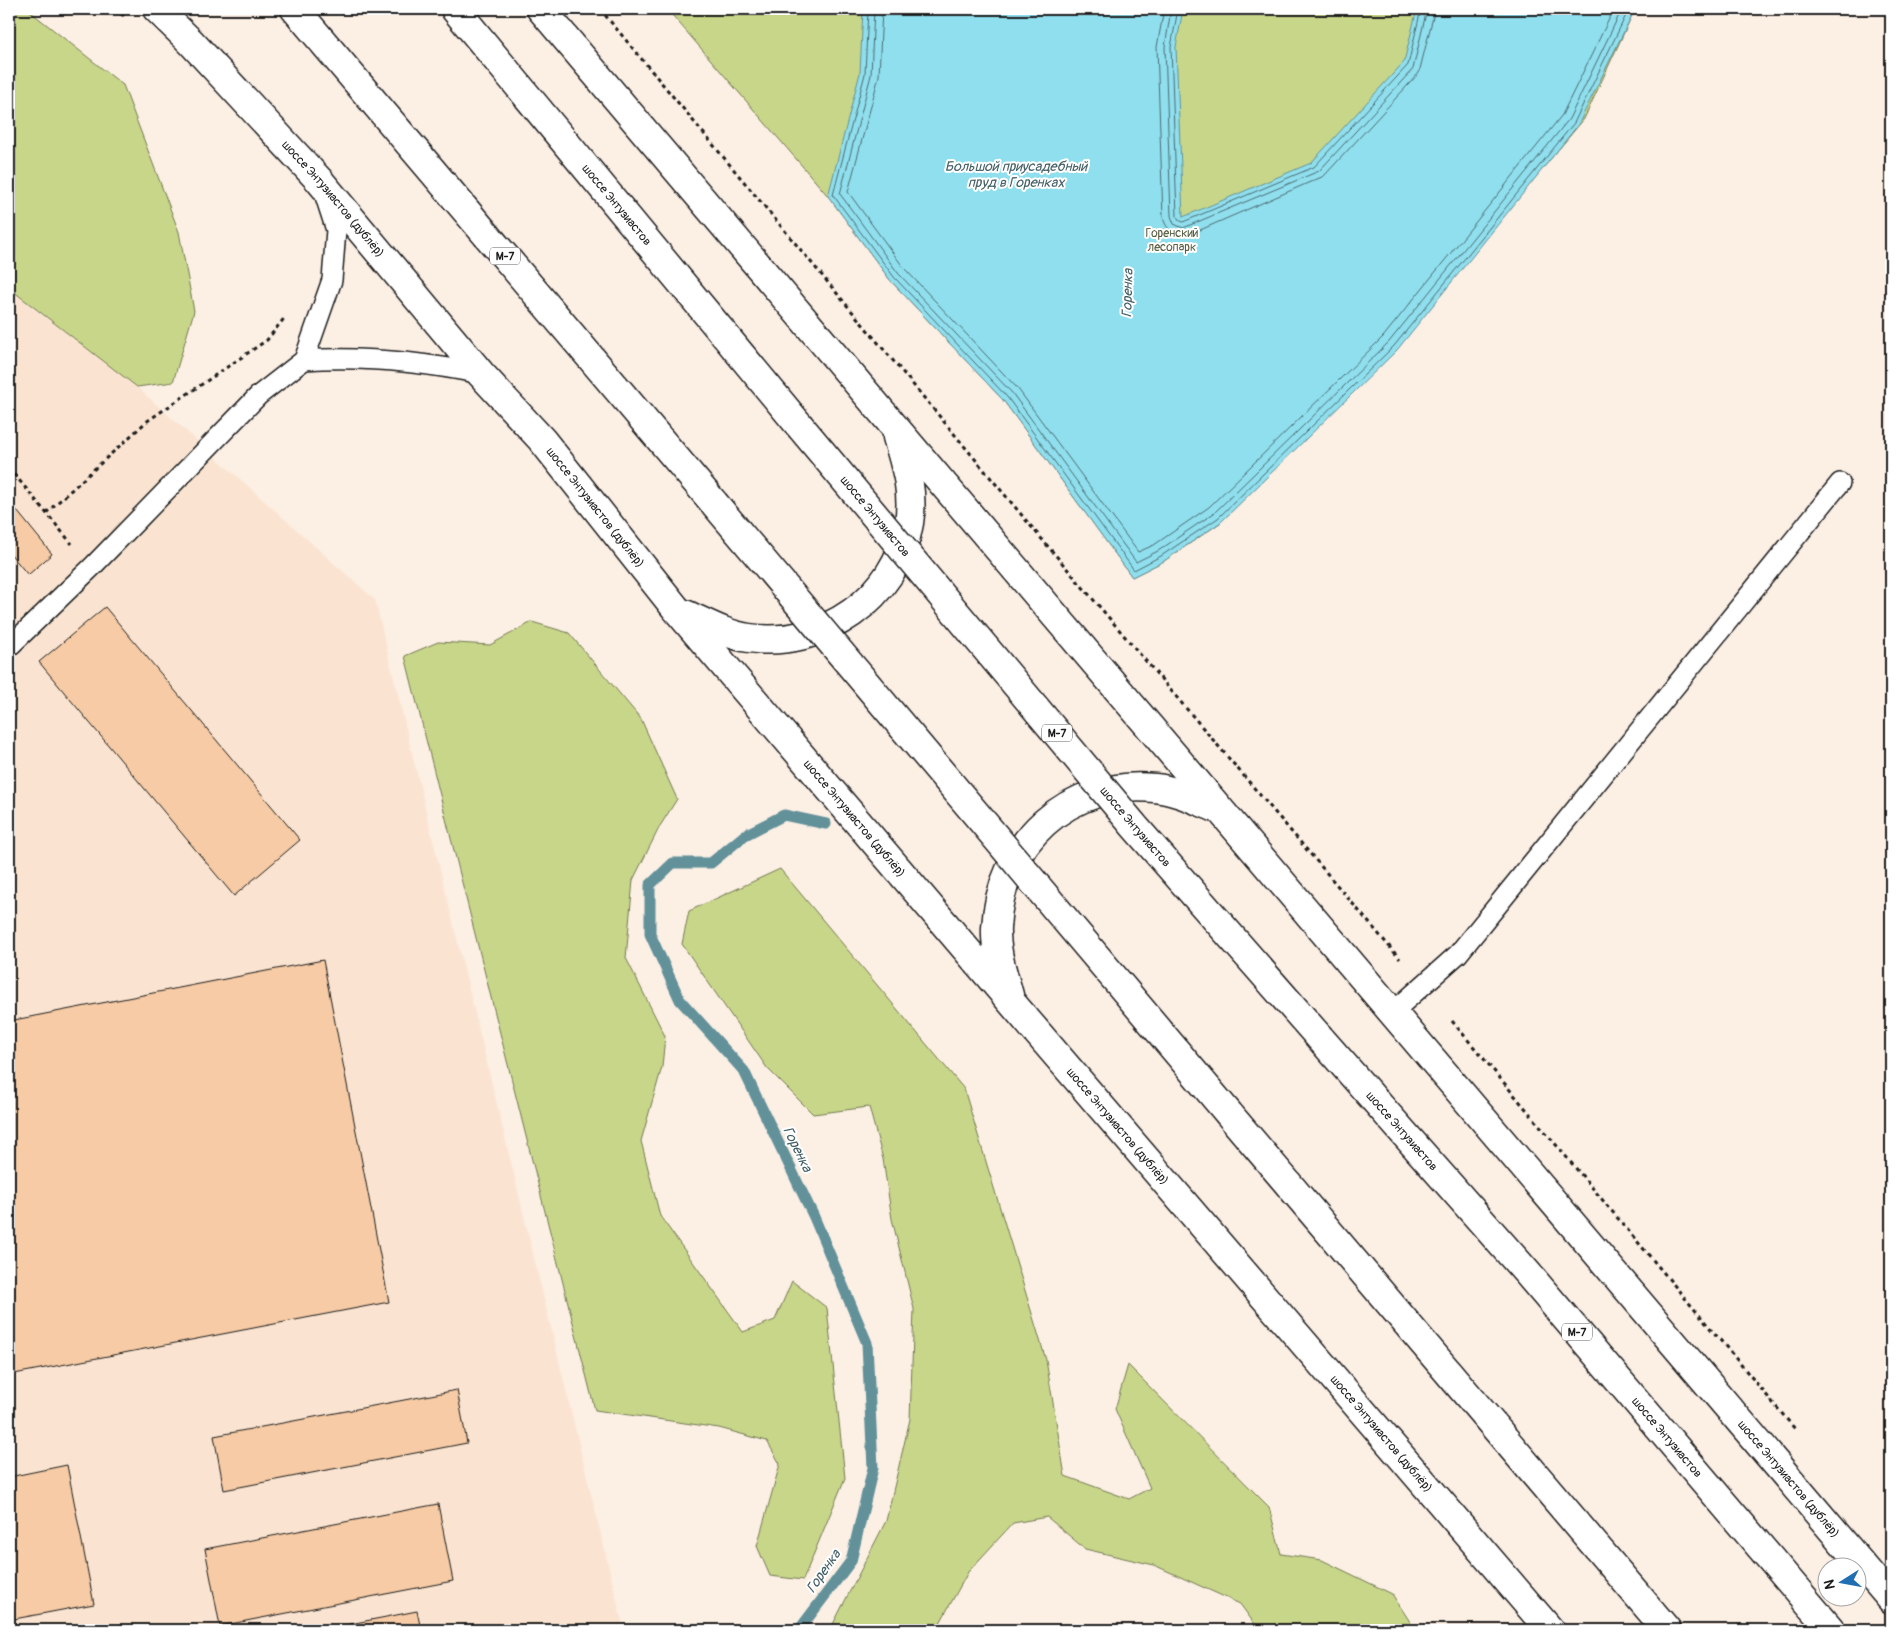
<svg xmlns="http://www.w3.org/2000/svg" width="1900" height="1639" viewBox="0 0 1900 1639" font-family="Pangolin,sans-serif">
<rect width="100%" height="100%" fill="#fcefe4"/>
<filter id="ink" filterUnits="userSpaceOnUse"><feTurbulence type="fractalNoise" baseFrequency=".02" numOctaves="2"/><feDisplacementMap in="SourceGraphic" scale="10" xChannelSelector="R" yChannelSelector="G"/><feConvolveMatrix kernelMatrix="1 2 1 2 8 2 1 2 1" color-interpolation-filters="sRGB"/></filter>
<g filter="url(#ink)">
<path fill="#fae4d1" d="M9,288L137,387L375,600L624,1630H9Z"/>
<g fill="#c8d689" stroke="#727952">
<path d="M9,9H27L123,85L179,232L194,311L173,382L137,387L9,288Z"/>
<path d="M667,9H1635L1584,119L1396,344L1220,523L1164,561L1132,577L1003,400L890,280L828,196Z"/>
<path d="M532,622L569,633L641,719L677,799L660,826L633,880L626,958L665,1036L662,1067L641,1141L660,1216L743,1332L775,1320L792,1281L827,1308L845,1478L803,1580L770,1576L757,1546L780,1464L767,1441L719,1428L595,1410L405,656L438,642L490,645Z"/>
<path d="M780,869L964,1089L1046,1360L1065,1476L1129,1499L1150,1488L1115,1409L1128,1365L1269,1507L1281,1554L1322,1560L1392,1594L1414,1628L1413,1630H1259L1240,1604L1154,1565L1085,1549L1047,1517L1013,1523L968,1572L936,1630H830L886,1521L910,1419L914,1309L892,1219L883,1159L869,1107L813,1114L767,1068L682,944L689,911Z"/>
</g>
<path fill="#90dfee" stroke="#62919a" d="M863,9H1183L1176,47L1183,217L1311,163L1404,62L1417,9H1635L1578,125L1397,350L1221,522L1164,561L1132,577L1003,400L890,280L828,196L860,73Z"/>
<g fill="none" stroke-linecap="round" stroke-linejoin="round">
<g stroke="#4a6a70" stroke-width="1">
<path d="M868,9L865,74L833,195L894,277L1007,397L1134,570L1161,556L1218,518L1394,346L1574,123L1629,9"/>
<path d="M874,9L871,75L840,194L898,273L1012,393L1136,562L1158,551L1214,513L1389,342L1569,119L1622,9"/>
<path d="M882,9L879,76L848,192L904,268L1018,389L1138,552L1154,545L1209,507L1383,337L1562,115L1614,9"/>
<path d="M1164,9L1157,47L1163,217C1166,231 1177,238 1191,234L1324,176L1419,73L1435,9"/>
<path d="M1171,9L1165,47L1171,216L1174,224L1183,228L1319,171L1413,69L1427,9"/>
<path d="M1178,9L1171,47L1177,216L1179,220L1183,222L1314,167L1408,65L1421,9"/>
</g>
<path stroke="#62919a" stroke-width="11" d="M799,1630L851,1561L873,1468L867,1343L814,1217L744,1071L680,1000L650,934V885L673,863H711L745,835L784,815L826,824"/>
</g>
<g fill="#f6cba5" stroke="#1c1c1c">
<path d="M9,501L52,554L28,575L9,552Z"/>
<path d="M105,607L300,840L234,896L39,662Z"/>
<path d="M323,960L389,1302L9,1375V1021Z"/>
<path d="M457,1390L467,1443L224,1490L214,1436Z"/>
<path d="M67,1465L94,1604L9,1620V1477Z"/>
<path d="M438,1504L453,1581L220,1626L205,1549Z"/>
<path d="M417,1611L421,1630H319Z"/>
</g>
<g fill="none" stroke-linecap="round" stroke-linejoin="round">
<defs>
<g id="lane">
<path d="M304,360C364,356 422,362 481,374"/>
<path d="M9,647L92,567L259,395L304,360L332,280L336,230L324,193"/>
<path d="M1393,1012L1458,954L1840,483"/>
</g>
<g id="primary">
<path id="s1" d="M157,9L191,42L319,180L481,374L542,440L677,610L1012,1003L1550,1630"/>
<path id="s2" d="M541,9L893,425L1891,1599"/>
<path d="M685,614C706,623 726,635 749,638C822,649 897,598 909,523C914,491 906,468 897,437"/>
<path d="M1009,995C1003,973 995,951 996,928C1000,843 1068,779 1155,788C1176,790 1196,800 1216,808"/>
</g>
<g id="highway">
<path d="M295,9L714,503"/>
<path id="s3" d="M455,9L799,425"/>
<path id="s4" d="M1320,1038L1529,1275L1831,1630"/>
<path d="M1229,1114L1667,1630"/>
</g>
</defs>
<use href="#lane" stroke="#1c1c1c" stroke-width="22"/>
<use href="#primary" stroke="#1c1c1c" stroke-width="31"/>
<use href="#highway" stroke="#1c1c1c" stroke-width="31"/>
<g stroke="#1c1c1c" stroke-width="3" stroke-dasharray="4 4" stroke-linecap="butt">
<path d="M114,9L124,16"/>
<path d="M600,9L1040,537L1400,959"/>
<path d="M9,468L72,544"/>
<path d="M46,513L146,422L267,340L286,316"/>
<path d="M1452,1021L1795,1429"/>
</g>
<use href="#lane" stroke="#fff" stroke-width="19"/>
<use href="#primary" stroke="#fff" stroke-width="28"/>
<use href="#highway" stroke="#fff" stroke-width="28"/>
<defs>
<g id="highway-bridge">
<path id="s5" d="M799,425L1135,827L1320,1038"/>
<path d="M714,503L1229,1114"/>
</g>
</defs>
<use href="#highway-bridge" stroke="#1c1c1c" stroke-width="31" stroke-linecap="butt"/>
<use href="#highway-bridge" stroke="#fff" stroke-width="28"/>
</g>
</g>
<g text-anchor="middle" stroke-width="4" stroke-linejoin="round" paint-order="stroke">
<g fill="#fff" stroke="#606060" stroke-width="1">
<rect x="490" y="247.5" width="30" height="17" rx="4"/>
<rect x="1042" y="724.5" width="30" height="17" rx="4"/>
<rect x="1562" y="1323.5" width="30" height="17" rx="4"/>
</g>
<g font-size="11" font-weight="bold" fill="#1c1c1c">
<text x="505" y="260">М-7</text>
<text x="1057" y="737">М-7</text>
<text x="1577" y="1336">М-7</text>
</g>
<g font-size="12" fill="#1c1c1c" stroke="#fff">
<text dy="4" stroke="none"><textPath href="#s1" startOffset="259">шоссе Энтузиастов (дублёр)</textPath></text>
<text dy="4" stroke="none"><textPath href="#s3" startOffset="254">шоссе Энтузиастов</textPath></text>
<text dy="4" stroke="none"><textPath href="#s1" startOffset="664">шоссе Энтузиастов (дублёр)</textPath></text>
<text dy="4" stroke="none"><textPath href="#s5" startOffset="119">шоссе Энтузиастов</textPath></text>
<text dy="4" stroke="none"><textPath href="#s1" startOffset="1069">шоссе Энтузиастов (дублёр)</textPath></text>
<text dy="4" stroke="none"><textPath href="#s5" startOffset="524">шоссе Энтузиастов</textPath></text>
<text dy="4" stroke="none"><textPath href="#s1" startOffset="1474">шоссе Энтузиастов (дублёр)</textPath></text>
<text dy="4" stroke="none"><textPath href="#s4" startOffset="124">шоссе Энтузиастов</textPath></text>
<text dy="4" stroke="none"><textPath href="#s1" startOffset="1879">шоссе Энтузиастов (дублёр)</textPath></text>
<text dy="4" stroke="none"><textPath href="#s4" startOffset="529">шоссе Энтузиастов</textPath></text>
<text dy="4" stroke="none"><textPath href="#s2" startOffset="1928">шоссе Энтузиастов (дублёр)</textPath></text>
</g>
<g font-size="12" fill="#585d42" stroke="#fff">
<text x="1172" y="237">Горенский<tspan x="1172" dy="14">лесопарк</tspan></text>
</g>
<g font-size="14" font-style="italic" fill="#456066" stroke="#fff">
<text x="1016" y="171">Большой приусадебный<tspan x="1016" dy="16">пруд в Горенках</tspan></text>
<text transform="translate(1127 293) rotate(-88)" y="5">Горенка</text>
<text transform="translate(798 1149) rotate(64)" y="5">Горенка</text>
<text transform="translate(823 1571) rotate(-55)" y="5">Горенка</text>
</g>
</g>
<rect width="1900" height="1639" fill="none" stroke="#fff" stroke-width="30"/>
<rect x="15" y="15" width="1870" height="1609" fill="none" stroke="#1c1c1c" stroke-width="2" filter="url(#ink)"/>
<g transform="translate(1842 1582) rotate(259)"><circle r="24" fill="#ffffff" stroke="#a4a4a4"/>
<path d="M0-4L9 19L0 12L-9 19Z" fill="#1f6fb2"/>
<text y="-8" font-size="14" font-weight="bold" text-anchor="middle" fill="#1c1c1c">N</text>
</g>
</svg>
